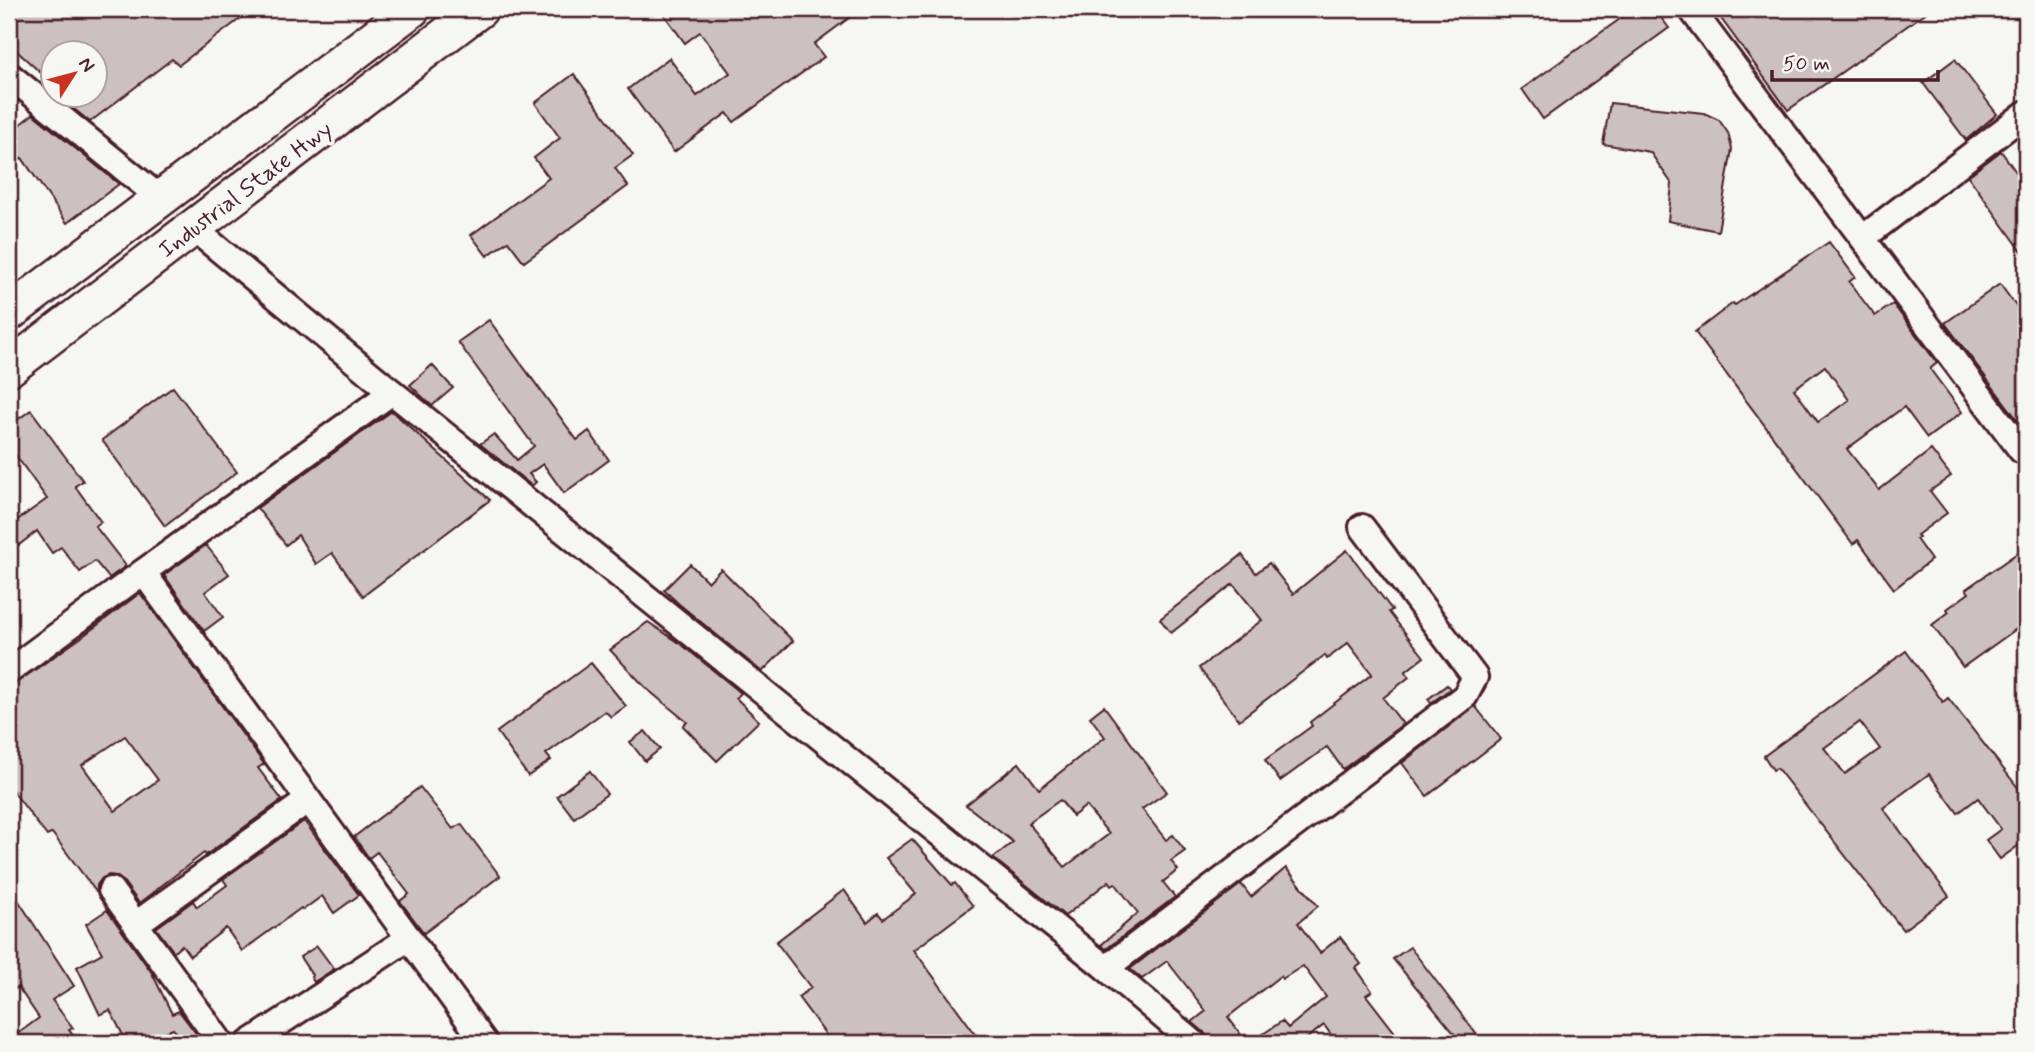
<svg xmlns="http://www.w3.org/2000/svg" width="2035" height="1052" viewBox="0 0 2035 1052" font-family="Mynerve,sans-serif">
<rect width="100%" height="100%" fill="#f6f6f2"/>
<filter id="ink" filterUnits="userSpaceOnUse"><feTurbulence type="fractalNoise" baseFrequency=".0143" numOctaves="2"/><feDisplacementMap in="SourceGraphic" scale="14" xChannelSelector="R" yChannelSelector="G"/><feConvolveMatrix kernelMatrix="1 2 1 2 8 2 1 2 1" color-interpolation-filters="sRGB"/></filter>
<g filter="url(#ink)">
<g fill="#ccc1c0" stroke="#4a1f2b" stroke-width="2" fill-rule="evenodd">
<path d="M9,9H253L179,65L172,59L90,122L57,95L94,94V52H52V83L9,44Z"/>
<path d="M660,9H861L814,44L824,57L734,122L727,113L674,152L628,89L669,58L697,96L730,73L700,32L685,43Z"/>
<path d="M1634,9H1654L1669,28L1543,119L1522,89Z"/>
<path d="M1714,9H1931L1788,110Z"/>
<path d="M1955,59L1997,114L1966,140L1923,83Z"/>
<path d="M574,74L633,155L615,168L628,186L524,262L508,241L487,256L471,235L549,178L534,158L560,138L535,103Z"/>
<path d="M1610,103L1704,113L1719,120L1728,133L1732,149L1718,231L1668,221L1672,184L1650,152L1603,144Z"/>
<path d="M33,114L119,184L67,223L22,158L9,168V133Z"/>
<path d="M2001,151L2026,186V257L1968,176Z"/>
<path d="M1829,242L1855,277L1849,282L1875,316L1893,304L1937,363L1930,369L1962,412L1927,438L1904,407L1847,449L1879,490L1931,450L1951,476L1930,491L1947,513L1917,535L1919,537L1916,539L1931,560L1894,589L1858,540L1853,544L1695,332L1733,303L1735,305ZM1825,366L1849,400L1818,422L1794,389Z"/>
<path d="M2000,284L2026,320V431L1945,323Z"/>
<path d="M489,320L577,440L589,431L609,460L564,493L543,464L529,474L536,482L532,486L480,444L494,434L517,460L534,446L458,342Z"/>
<path d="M432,365L453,388L432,406L410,385Z"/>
<path d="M173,387L237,472L165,526L102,440Z"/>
<path d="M31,410L83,481L75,486L101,522L95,526L126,566L109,578L95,561L80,572L61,547L52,553L37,531L19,545L9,531V526L47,499L9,446V426Z"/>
<path d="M392,411L490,500L363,596L332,553L316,564L298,535L286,545L257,508Z"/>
<path d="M206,545L229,574L205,592L223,617L204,631L164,575Z"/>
<path d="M2026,547V622L1963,667L1932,625L1949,612L1947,609L1969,593L1966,589Z"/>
<path d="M1347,550L1392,610L1389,612L1424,657L1405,672L1409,677L1383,698L1403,724L1343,769L1327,747L1280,781L1265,760L1312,726L1310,722L1372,674L1348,643L1327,659L1325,655L1239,720L1199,668L1262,620L1233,584L1171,633L1160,619L1242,555L1256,573L1269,563L1293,594Z"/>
<path d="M690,564L708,582L721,569L793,641L762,672L679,604L664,590Z"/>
<path d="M140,593L264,764L258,768L282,800L206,855L204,853L139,903L123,881L116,876L109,875L102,878L97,885V893L52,833L47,836L9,786V688L79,639ZM125,736L158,780L115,811L82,765Z"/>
<path d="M648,622L681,644L741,693L736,698L759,721L717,761L683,726L687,722L647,689L610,650Z"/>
<path d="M1906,651L1943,702L1948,698L2026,798V840L2000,859L1986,840L2001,829L1978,798L1958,813L1929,774L1883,808L1949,896L1903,930L1777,768L1773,770L1764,756ZM1860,722L1880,749L1845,774L1824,748Z"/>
<path d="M591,663L626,706L611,717L605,711L546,754L551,760L528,776L497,732Z"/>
<path d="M1447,685L1450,689L1431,703L1428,699Z"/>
<path d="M1104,706L1167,792L1142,809L1166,840L1173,835L1185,851L1171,861L1178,870L1163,882L1175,897L1106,949L1101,945L1138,913L1115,883L1112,885L1109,881L1065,916L993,858L1013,842L966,805L1019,763L1039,789L1105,737L1090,717ZM1060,800L1073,816L1086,806L1109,834L1065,867L1028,823Z"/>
<path d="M1475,706L1501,739L1427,796L1402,763Z"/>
<path d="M645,731L660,749L645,761L630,742Z"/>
<path d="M590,771L607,794L574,818L557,796Z"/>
<path d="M420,787L453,829L461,824L500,876L424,933L400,901L409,894L377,852L369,858L354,837Z"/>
<path d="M304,821L359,895L334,913L322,896L303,910L301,908L242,951L226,928L190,956L182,945L174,952L156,928L193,901L197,907L227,885L223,879Z"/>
<path d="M912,839L952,885L955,883L973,906L914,950L982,1043H832L798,997L811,988L776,942L844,890L867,922L878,913L883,919L916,894L886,858Z"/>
<path d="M1286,868L1318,906L1298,923L1320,953L1340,937L1361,964L1356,968L1372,991L1366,995L1403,1043H1337L1324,1025L1301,1043H1250L1282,1021L1288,1028L1326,997L1303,966L1282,979L1280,976L1228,1017L1247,1043H1209L1204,1032L1192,1022L1206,1011L1167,961L1142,979L1130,969L1241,884L1251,897Z"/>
<path d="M9,886L74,986L52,1000L73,1028L69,1030L79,1043H9V1040L39,1018L18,987L9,993Z"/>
<path d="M107,910L152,973L172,1014L179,1011L198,1036L190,1043H187L173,1029L137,1043H127L110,1010L100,1015L77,967L102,953L86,924Z"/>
<path d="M317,946L334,969L314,982L311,977L312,975L300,957Z"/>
<path d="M1410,947L1433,977L1483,1043H1462L1393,959Z"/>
</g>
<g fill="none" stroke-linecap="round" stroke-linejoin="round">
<defs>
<g id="minor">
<path d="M1691,9L2021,450L2026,446"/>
<path d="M9,75L160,198"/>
<path d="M193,228L392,392L1106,968L1194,1043"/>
<path d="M1864,237L2026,113"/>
<path d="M392,392L143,572L485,1043"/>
<path d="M9,671L143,572"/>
<path d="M111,890L221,1043"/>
<path d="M136,924L308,800"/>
<path d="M1106,968L1465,696L1475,677L1362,527"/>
<path d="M249,1043L409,938"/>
</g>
<g id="secondary">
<path d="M9,313L412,9"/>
<path d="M9,368L480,9"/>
</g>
</defs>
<use href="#minor" stroke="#4a1f2b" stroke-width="30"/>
<use href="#secondary" stroke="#4a1f2b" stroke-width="40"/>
<use href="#minor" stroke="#f6f6f2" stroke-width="24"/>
<use href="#secondary" stroke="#f6f6f2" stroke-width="35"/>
</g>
</g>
<g text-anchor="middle" stroke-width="7" stroke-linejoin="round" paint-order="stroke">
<g font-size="24" fill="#4a1f2b" stroke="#f6f6f2">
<text transform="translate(245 189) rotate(-37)" y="8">Industrial State Hwy</text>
</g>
</g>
<rect width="2035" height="1052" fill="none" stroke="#f6f6f2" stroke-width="35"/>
<rect x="18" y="18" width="2000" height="1017" fill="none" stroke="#4a1f2b" stroke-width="2.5" filter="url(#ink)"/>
<g transform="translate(74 74) rotate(54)"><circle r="33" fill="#f6f6f2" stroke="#b1a0a2" stroke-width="2"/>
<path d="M0-5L12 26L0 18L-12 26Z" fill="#c8321e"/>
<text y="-10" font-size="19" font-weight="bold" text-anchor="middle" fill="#4a1f2b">N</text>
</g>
<path d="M1772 70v10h166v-10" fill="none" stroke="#4a1f2b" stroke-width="3.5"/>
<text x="1783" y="70" font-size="21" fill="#4a1f2b" stroke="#f6f6f2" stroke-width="5" paint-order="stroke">50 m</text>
</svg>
